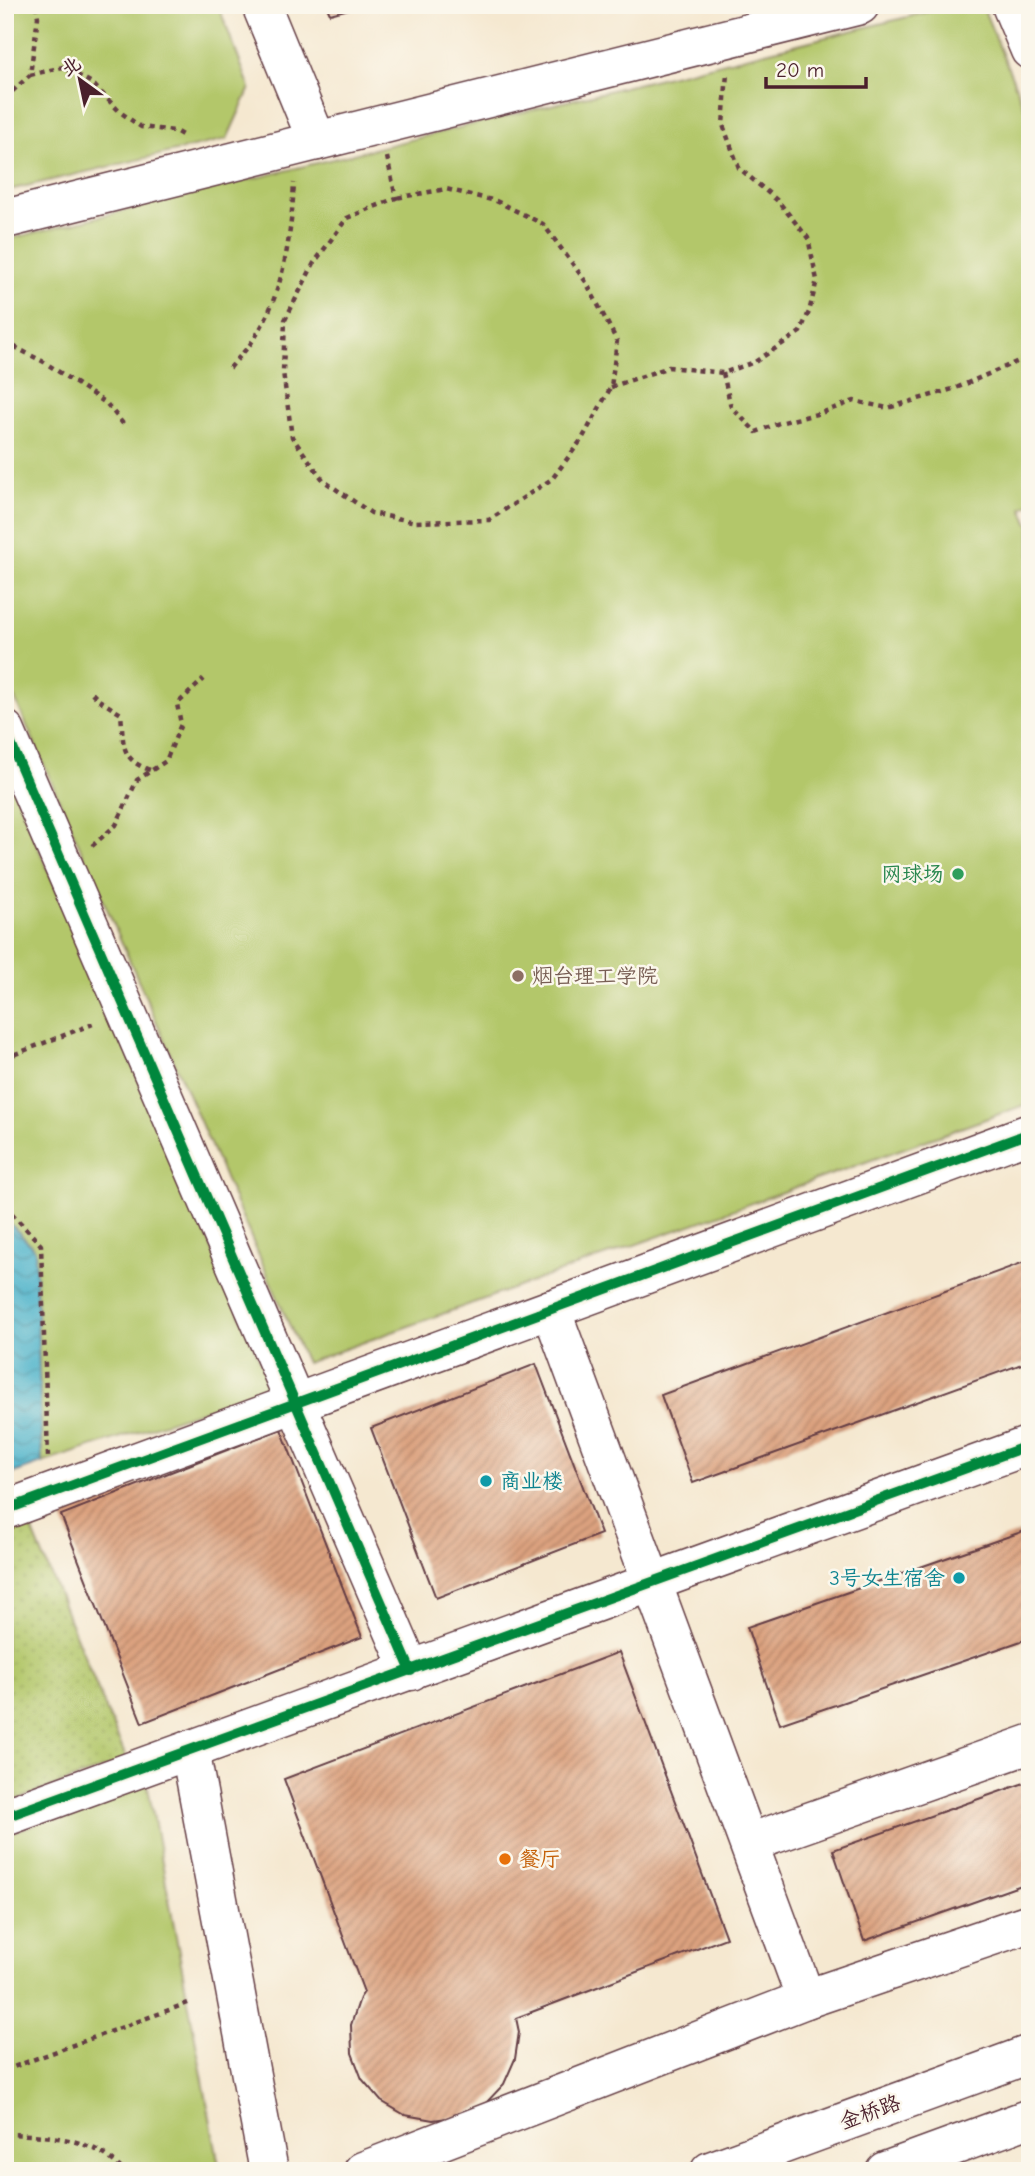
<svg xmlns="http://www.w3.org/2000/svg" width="1035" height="2176" viewBox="0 0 1035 2176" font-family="'Comic Neue','LXGW WenKai TC',sans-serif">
<defs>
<pattern id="grass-dots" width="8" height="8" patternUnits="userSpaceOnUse" patternTransform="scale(1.75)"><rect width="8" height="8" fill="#b3c76b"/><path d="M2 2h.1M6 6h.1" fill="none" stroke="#9baa5d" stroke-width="1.8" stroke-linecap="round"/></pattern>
<pattern id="water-waves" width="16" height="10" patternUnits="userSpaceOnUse" patternTransform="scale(1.75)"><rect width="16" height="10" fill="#4bb2ca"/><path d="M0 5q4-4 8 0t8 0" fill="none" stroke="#4090a4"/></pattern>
<pattern id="building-hatch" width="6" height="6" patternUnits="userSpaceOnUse" patternTransform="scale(1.75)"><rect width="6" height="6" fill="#dca27f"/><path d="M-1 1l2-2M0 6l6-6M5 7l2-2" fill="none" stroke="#b48368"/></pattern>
</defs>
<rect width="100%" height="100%" fill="#fbf7ec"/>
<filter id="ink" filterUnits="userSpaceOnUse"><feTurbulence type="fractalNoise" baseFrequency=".0143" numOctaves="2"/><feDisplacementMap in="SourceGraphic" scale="14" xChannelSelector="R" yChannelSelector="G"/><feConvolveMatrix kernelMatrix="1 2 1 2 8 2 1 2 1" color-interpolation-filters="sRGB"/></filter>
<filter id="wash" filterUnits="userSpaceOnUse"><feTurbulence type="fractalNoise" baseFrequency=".00686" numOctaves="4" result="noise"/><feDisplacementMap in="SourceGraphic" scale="28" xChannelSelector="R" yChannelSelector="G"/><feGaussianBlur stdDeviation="1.57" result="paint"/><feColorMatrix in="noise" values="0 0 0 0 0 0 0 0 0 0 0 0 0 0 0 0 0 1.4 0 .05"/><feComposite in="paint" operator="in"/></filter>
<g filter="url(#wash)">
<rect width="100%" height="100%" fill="#f5e8d0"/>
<path fill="url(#grass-dots)" stroke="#7e734b" stroke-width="2" d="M29,1522L127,1760L5,1804V1530Z"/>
<g fill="#b3c76b" stroke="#7e734b" stroke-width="2">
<path d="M5,5H218L250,88L227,139L5,191Z"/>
<path d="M956,5H982L1030,121V504L1022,508L1030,527V1103L306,1363L5,676V240Z"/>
<path d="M5,770L272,1388L42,1463L35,1250L5,1218Z"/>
<path d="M147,1782L220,2171H5V1835Z"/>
</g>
<path fill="url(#water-waves)" stroke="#4a687a" stroke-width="2" d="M5,1218L35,1250L42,1463L5,1476Z"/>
<g id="blocks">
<g fill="url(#building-hatch)">
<path d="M326,5H360V6L330,14Z"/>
<path d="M1030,1260V1361L693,1483L661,1395Z"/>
<path d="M536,1364L601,1534L436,1598L371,1428Z"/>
<path d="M281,1429L362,1637L142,1723L61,1515Z"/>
<path d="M1030,1529V1638L780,1724L747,1627Z"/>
<path d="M619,1652L726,1938L516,2018L519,2032L515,2059L504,2084L485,2104L461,2116L433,2120L405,2115L381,2101L362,2079L352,2053L351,2025L360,1998L364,1992L284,1779Z"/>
<path d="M1030,1781V1882L864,1941L833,1850Z"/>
</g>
</g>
</g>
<g filter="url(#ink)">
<use href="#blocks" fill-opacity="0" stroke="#643d44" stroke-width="2"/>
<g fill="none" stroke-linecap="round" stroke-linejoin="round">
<defs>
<g id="minor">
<path d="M261,5L317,141"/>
<path d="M1011,5L1030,50"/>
<path d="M5,219L860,5"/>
<path d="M5,730L411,1671"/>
<path d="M551,1309L806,1999"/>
<path d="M5,1510L1030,1133"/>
<path d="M190,1750L269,2171"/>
<path d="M5,1817L1030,1445"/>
<path d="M749,1843L1030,1744"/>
<path d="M363,2171L806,1999L1030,1923"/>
<path d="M710,2171L1030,2054"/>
<path d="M885,2171L1030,2118"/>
</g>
</defs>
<use href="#minor" stroke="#643d44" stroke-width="41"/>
<g stroke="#643d44" stroke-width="4.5" stroke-dasharray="5 5" stroke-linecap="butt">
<path d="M30,75L63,67L92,83L120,112L141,127L175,131L184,136"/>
<path d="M5,98L30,75L38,17L36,5"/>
<path d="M387,157L396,198L347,218L314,263L285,320L283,372L292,437L324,481L371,513L416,522L489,520L552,479L582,439L611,387L617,341L586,282L543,224L496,201L446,189L396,198"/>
<path d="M5,342L44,362L107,404L124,425"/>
<path d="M230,368C238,358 247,349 254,339C284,293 291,236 294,183"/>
<path d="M723,373L731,407L756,432L779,423L821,413L854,401L888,408L956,388L1030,356"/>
<path d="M611,387L669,367L723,373L755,362L800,332L809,312L817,280L808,238L778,201L739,168L723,125L727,73"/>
<path d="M92,693L99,700L121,714C124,743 119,759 150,770"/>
<path d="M92,846L116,825L137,780L166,761L181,724L177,704L204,679"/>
<path d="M5,1058L93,1024"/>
<path d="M5,1206L41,1245L48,1457"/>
<path d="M5,2070L188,2003"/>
<path d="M5,2134C46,2135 95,2137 123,2171"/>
</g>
<use href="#minor" stroke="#fff" stroke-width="38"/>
<defs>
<g id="cycleway">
<path d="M5,730L411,1671"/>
<path d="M5,1510L1030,1133"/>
<path d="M5,1817L1030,1445"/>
</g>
</defs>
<use href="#cycleway" stroke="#fbf7ec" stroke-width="15"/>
<use href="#cycleway" stroke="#00873e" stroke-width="10"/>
</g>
</g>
<circle fill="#2e9e5b" stroke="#fbf7ec" stroke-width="2.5" cx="958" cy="874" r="7"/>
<circle fill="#8d6e63" stroke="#fbf7ec" stroke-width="2.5" cx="518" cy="976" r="7"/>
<g fill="#0f9aa8" stroke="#fbf7ec" stroke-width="2.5">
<circle cx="486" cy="1481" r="7"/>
<circle cx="959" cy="1578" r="7"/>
</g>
<circle fill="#e8710a" stroke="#fbf7ec" stroke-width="2.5" cx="505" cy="1859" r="7"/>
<g text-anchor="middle" stroke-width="5" stroke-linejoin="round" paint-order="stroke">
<g font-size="21" fill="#27864d" stroke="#fbf7ec" text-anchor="end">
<text x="944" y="881">网球场</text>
</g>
<g font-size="21" fill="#785e54" stroke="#fbf7ec" text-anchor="start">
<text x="532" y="983">烟台理工学院</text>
</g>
<g font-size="21" fill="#0d838f" stroke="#fbf7ec" text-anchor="start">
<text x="500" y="1488">商业楼</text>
<text x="945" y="1585" text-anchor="end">3号女生宿舍</text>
</g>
<g font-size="21" fill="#c56008" stroke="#fbf7ec" text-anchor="start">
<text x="519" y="1866">餐厅</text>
</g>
<g font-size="21" fill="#4a1f2b" stroke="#fbf7ec">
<text transform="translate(870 2112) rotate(-20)" y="7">金桥路</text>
</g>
</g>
<rect width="1035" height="2176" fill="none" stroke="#fbf7ec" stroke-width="28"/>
<g transform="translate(80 80) rotate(327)" stroke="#fbf7ec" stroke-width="5" paint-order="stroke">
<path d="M0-5L12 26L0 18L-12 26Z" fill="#4a1f2b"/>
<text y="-10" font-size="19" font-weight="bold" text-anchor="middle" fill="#4a1f2b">北</text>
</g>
<path d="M766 77v10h100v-10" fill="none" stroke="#4a1f2b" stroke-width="3.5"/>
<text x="776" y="77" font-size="21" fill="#4a1f2b" stroke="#fbf7ec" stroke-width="5" paint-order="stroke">20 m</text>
</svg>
